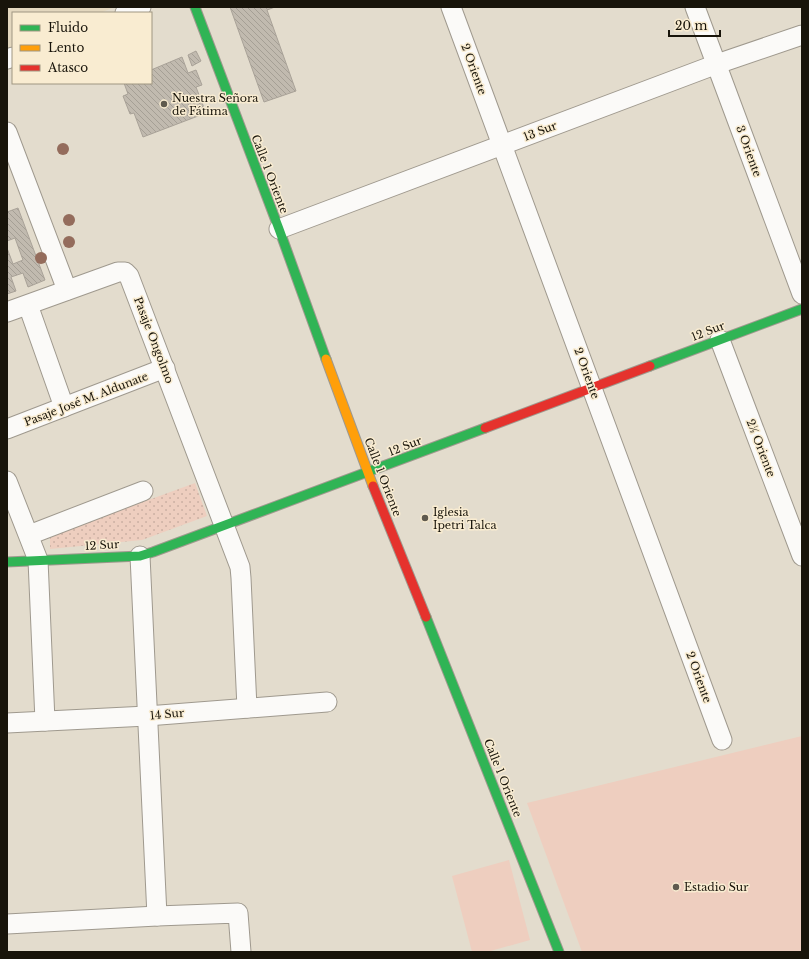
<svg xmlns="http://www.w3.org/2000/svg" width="809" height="959" viewBox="0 0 809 959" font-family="'Libre Baskerville',serif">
<defs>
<pattern id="grass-dots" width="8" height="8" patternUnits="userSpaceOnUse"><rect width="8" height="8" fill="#eecebf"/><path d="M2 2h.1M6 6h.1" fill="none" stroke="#cbb0a3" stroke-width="1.8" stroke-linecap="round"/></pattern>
<pattern id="building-back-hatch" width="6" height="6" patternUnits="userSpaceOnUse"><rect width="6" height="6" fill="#c1baaf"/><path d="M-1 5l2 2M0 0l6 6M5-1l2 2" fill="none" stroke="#a59f95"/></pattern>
</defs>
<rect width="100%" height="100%" fill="#e3dccd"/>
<path fill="#e3d7be" d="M7,7H115L100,13H13V48L7,50Z"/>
<path fill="url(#grass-dots)" d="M195,483L207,516L142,540L50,549V536Z"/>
<g fill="#eecebf">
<path d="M802,736V952H582L527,803Z"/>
<path d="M509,860L530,940L487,952H472L452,876Z"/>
</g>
<g fill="url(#building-back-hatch)" stroke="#a9a298">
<path d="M230,7H275L267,10L296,91L264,102Z"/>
<path d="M196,51L201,61L192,66L188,55Z"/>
<path d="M182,57L188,73L196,70L202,85L196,87L206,113L143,137L134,113L130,114L123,96L128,94L124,83H151V70Z"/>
<path d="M18,208L45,280L28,287L23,273L11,277L16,291L7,294V248L13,264L23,260L15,238L7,241V212Z"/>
</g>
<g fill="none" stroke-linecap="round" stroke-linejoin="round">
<defs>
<g id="street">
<path d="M451,7L722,740"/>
<path d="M695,7L802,294"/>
<path d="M125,13L141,7"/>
<path d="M7,59L13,57"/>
<path d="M7,132L67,290"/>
<path d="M279,229L717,64L802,35"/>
<path d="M28,305L64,407"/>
<path d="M7,312L118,272H125L129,276L240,567L241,578L247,708"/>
<path d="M720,340L802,556"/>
<path d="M7,429L165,368"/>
<path d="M7,481L38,560L45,721"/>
<path d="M29,535L143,491"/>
<path d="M140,556L157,916"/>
<path d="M7,723L147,716L327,702"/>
<path d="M7,924L157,916L238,913L241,952"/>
</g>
<g id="fast">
<path d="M195,7L279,229L326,359"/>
<path d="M650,366L802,309"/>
<path d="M7,562L140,556L153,552L485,428"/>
<path d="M426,617L559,952"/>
</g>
<path id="slow" d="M326,359L373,486"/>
<g id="jam">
<path d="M485,428L650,366"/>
<path d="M373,486L426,617"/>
</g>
</defs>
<use href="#street" stroke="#9f998e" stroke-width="21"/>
<use href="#fast" stroke="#9f998e" stroke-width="11"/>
<use href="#slow" stroke="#9f998e" stroke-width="11"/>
<use href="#jam" stroke="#9f998e" stroke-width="11"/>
<use href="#street" stroke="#fbfaf8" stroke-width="19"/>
<use href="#fast" stroke="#30b455" stroke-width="9"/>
<use href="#slow" stroke="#ff9f0a" stroke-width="9"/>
<use href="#jam" stroke="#e5322d" stroke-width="9"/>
</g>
<g fill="#946c5c">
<circle cx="63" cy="149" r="6"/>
<circle cx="69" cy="220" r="6"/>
<circle cx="69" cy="242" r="6"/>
<circle cx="41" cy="258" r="6"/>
</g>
<g fill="#5f5a4e" stroke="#f9ecd1" stroke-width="1.5">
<circle cx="164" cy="104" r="4"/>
<circle cx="425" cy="518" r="4"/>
<circle cx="676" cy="887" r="4"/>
</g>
<g text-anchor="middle" stroke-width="3" stroke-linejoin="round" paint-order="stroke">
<g font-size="11" fill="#18140a" stroke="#f9ecd1">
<text transform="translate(474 69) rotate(70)" y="4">2 Oriente</text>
<text transform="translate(540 131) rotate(-21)" y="4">13 Sur</text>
<text transform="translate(749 151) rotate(70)" y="4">3 Oriente</text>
<text transform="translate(270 174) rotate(69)" y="4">Calle 1 Oriente</text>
<text transform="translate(708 331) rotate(-21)" y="4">12 Sur</text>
<text transform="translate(154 340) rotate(69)" y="4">Pasaje Ongolmo</text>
<text transform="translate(587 373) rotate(70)" y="4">2 Oriente</text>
<text transform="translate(86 399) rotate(-21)" y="4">Pasaje José M. Aldunate</text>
<text transform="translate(405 446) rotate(-21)" y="4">12 Sur</text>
<text transform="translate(761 448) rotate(69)" y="4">2½ Oriente</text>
<text transform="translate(383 477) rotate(69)" y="4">Calle 1 Oriente</text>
<text transform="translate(102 545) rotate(-3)" y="4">12 Sur</text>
<text transform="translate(699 677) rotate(70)" y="4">2 Oriente</text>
<text transform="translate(167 714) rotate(-5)" y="4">14 Sur</text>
<text transform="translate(503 778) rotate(68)" y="4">Calle 1 Oriente</text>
</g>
<g font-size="11" fill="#18140a" stroke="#f9ecd1" text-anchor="start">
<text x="172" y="102">Nuestra Señora<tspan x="172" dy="13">de Fátima</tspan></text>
<text x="433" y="516">Iglesia<tspan x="433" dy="13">Ipetri Talca</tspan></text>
<text x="684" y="891">Estadio Sur</text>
</g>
</g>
<rect width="809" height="959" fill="none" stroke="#18140a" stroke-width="16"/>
<rect x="12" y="12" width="140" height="72" fill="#f9ecd1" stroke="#9f9681"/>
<rect x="20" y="25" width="20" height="6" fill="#30b455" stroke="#9f9681"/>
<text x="48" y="32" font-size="12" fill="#18140a">Fluido</text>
<rect x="20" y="45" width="20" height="6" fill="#ff9f0a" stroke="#9f9681"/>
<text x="48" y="52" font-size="12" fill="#18140a">Lento</text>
<rect x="20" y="65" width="20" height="6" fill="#e5322d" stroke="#9f9681"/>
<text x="48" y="72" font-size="12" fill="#18140a">Atasco</text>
<path d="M669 30v6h51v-6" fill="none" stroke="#18140a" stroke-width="2"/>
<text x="675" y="30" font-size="12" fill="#18140a" stroke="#f9ecd1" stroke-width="3" paint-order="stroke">20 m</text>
</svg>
